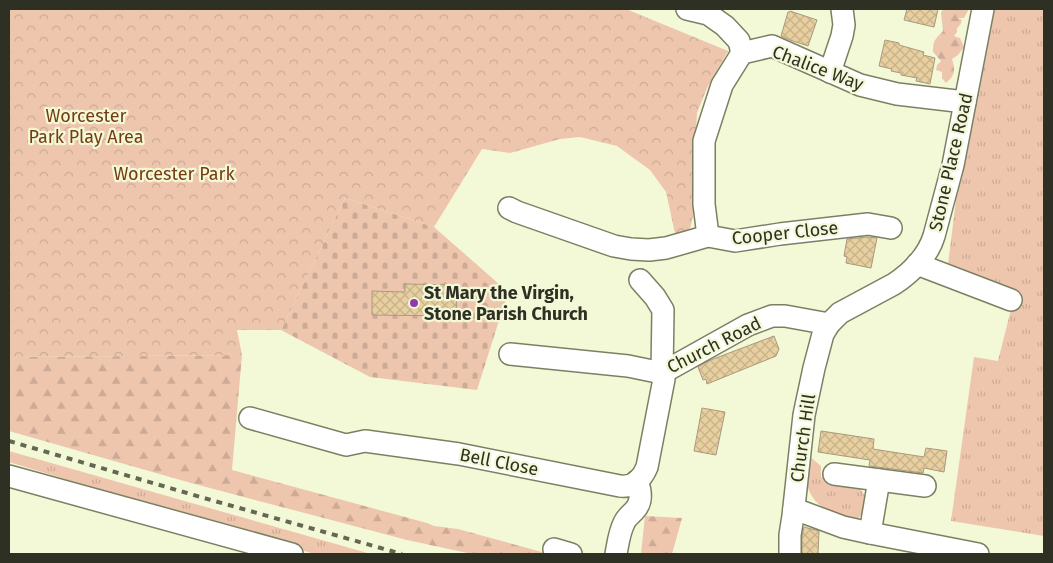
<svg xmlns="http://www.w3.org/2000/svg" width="1053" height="563" viewBox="0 0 1053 563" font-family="'Fira Sans',sans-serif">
<defs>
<pattern id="grass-tufts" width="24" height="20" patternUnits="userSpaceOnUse" patternTransform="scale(1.25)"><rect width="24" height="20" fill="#eec6ae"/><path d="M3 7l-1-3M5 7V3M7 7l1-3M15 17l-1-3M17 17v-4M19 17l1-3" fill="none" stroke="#ccaa96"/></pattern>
<pattern id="forest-firs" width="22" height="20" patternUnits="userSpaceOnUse" patternTransform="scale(1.25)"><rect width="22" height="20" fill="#eec6ae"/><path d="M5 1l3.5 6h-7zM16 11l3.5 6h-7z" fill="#ccaa96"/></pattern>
<pattern id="cemetery-stones" width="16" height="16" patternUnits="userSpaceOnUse" patternTransform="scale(1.25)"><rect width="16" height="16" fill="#eec6ae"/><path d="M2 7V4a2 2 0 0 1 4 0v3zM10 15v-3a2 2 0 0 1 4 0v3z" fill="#ccaa96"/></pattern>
<pattern id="park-crowns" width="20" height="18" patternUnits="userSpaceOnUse" patternTransform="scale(1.25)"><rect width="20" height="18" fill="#eec6ae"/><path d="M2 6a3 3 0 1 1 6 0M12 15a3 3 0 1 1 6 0" fill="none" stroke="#ccaa96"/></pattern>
<pattern id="building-cross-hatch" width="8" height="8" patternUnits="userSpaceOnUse" patternTransform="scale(1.25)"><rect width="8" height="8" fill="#e8cfa0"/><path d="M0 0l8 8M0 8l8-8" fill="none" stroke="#c7b28a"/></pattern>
</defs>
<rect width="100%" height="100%" fill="#f3f8d7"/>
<g fill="url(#grass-tufts)">
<path d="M980,9H1044V536L951,521L974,357L998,361L1015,293L948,264Z"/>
<path d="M9,451L371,554H315L265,540L9,462Z"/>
<path d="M808,455L821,466V477C841,482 856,476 866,498C865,505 864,516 856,519C852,520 847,518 844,517C828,512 814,505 808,488Z"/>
</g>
<g fill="url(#forest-firs)">
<path d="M944,9H969L964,18H958L962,20L960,25L957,28V32L954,36L960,38L964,47L958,55L952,59C955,70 956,75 946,83L942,78V72L936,70L937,65L941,61L933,52C933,39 936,39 943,31L941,12Z"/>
<path d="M242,355L232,470L427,523L434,526L458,529L549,554H472L407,540L191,483L9,431V367L16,357Z"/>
<path d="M645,516L682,518L672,554H641Z"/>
</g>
<path fill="url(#cemetery-stones)" d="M345,198L434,227L508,292L477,390L370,377L281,330Z"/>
<path fill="url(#park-crowns)" d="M9,9H626L728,51L707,88L697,113L694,165L693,216L690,229L676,238L666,192L650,170L617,146L580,137L560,139L510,153L482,149L434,227L345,198L281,330H237L242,355L16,357L9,367Z"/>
<g fill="url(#building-cross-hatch)" stroke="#a99a7e">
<path d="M907,9H938L934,27L904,20Z"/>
<path d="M790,11L817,20L808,46L790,40L781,36L788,12H790Z"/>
<path d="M885,40L899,43V45L924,52L923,55L935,58L930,84L916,81L917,78L901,75V73L891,71L892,69L879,66Z"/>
<path d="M868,237L877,238L871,268L846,263L847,257L844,256L847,239Z"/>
<path d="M405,284L457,285L456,316L372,315V291L405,292Z"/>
<path d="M774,336L779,349L776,356L707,384L706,379L703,380L698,367L708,361Z"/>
<path d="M702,408L725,412L716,455L694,451Z"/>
<path d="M821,431L874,439L873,449L924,457L926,448L947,451L944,472L924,468L923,473L869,466L870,460L818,452Z"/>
<path d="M804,527L819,531L818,554H802V536Z"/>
</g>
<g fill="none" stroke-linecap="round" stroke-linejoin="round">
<defs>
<g id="minor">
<path d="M687,9L708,14L725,26L739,41L742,53"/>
<path d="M830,72L842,36L844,25L842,9"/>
<path d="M509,208L517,212L614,246L631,249L649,250L666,248L708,236L735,241L780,234L868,224L891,228"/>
<path d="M708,236L704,204V141L722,85L742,53L772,46L860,85L897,94L965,102"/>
<path d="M917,264L1011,300"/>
<path d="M510,354L628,366L662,373L748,325L772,316H785L829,324"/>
<path d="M250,418L346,445L365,441L459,454L620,486C633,488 642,479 647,467L664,379L662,373L663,310L655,297L640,280"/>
<path d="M834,474L925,486"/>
<path d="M9,476L292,554"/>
<path d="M794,509L800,511L843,527L870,533L978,554"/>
<path d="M870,533L879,480"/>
<path d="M554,549L571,554"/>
<path d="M616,554C618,544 619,533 624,523C626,518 630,515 634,511C643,502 641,491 637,481"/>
<path d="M790,554V535L793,516L804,415L814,368L823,334L829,324L840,313L894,284C911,273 928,256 934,236L953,165L983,9"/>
</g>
</defs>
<use href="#minor" stroke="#7c8063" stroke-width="24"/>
<use href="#minor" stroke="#fff" stroke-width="21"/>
<path stroke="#656755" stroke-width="4" stroke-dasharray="6 6" stroke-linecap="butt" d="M9,441L204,498L402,554"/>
</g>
<circle fill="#913aa6" stroke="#f3f8d7" stroke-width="2" cx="414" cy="303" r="5"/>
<g text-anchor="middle" stroke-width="4.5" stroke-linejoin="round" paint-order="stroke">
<g font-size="18" fill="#2f3024" stroke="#f3f8d7">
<text transform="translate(818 68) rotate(21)" y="6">Chalice Way</text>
<text transform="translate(951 162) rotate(-77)" y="6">Stone Place Road</text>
<text transform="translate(785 233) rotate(-6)" y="6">Cooper Close</text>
<text transform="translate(714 345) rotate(-27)" y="6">Church Road</text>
<text transform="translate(803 438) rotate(-82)" y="6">Church Hill</text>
<text transform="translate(499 462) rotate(11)" y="6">Bell Close</text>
</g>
<g font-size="18" fill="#763c11" stroke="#f3f8d7">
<text x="86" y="122">Worcester<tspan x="86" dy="21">Park Play Area</tspan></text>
<text x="174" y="180">Worcester Park</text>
</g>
<g font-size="18" font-weight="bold" fill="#2f3024" stroke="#f3f8d7" text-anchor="start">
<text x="424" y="299">St Mary the Virgin,<tspan x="424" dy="21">Stone Parish Church</tspan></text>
</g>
</g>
<rect width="1053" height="563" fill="none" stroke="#2f3024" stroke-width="20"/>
</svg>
